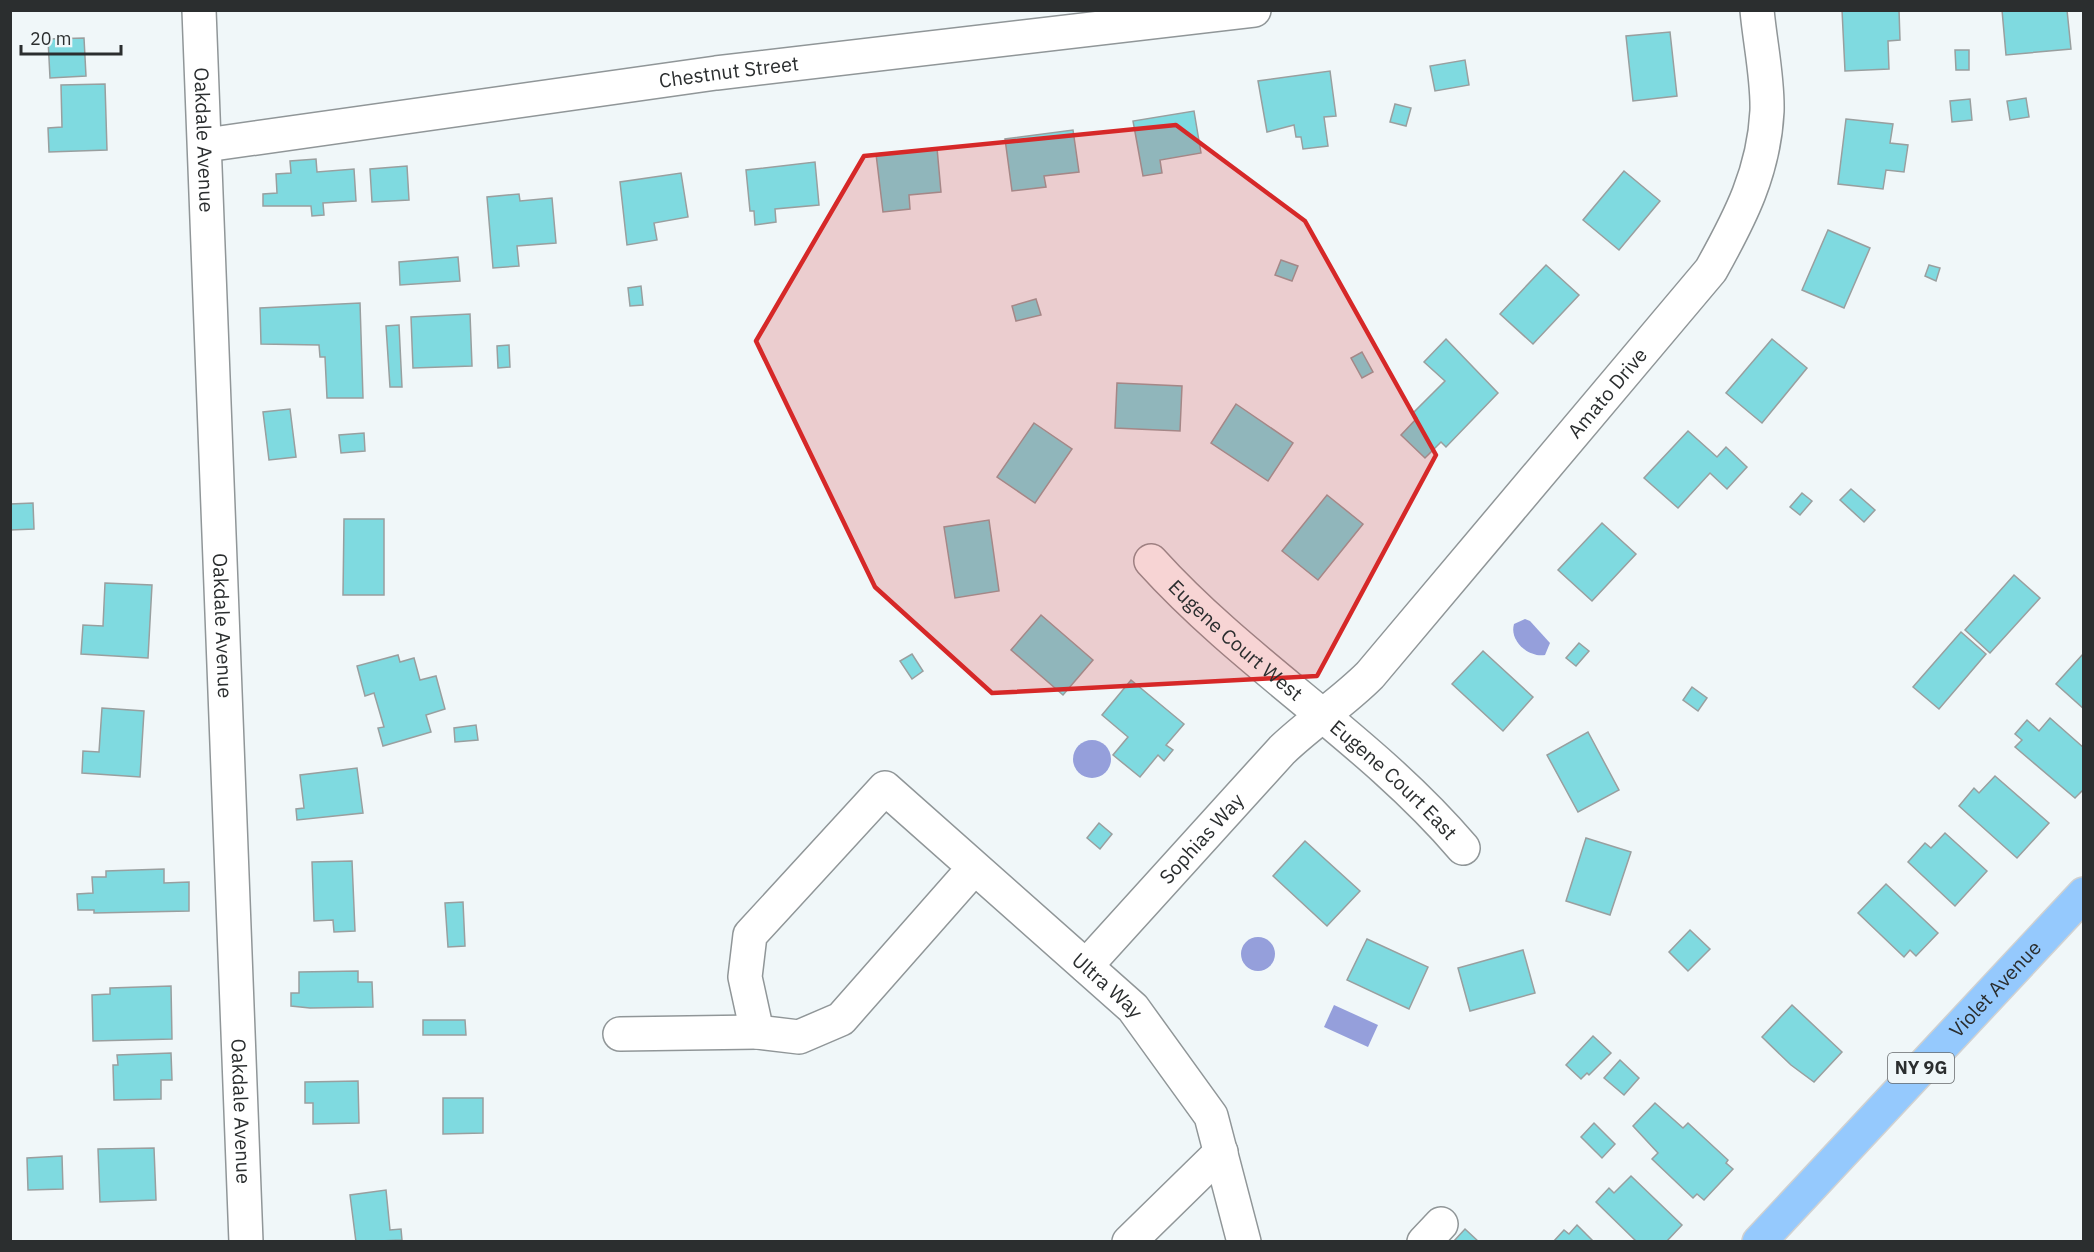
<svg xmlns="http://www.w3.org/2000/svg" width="2094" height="1252" viewBox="0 0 2094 1252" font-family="'IBM Plex Sans',sans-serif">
<rect width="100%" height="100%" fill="#f0f7f9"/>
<g fill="#959fdb">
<path d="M1525,619L1530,621L1550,643L1545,655C1529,658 1509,641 1514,624Z"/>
<circle cx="1092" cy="759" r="19"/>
<circle cx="1258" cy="954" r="17"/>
<path d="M1334,1005L1378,1025L1368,1047L1324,1027Z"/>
</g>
<g fill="#7fdae0" stroke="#999f9f" stroke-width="1.5">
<path d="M1842,10H1899L1900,40L1888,41L1889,69L1845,71Z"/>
<path d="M2002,10H2067L2071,49L2006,55Z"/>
<path d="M1670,32L1677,96L1633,101L1626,36Z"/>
<path d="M84,38L86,76L50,78L48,39Z"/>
<path d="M1955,50H1969V70H1956Z"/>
<path d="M1465,60L1469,85L1435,91L1430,66Z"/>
<path d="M1330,71L1336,116L1324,117L1328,146L1303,149L1301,137H1296L1294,125L1267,132L1258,81Z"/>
<path d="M105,84L107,150L49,152L48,128L62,127L61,85Z"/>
<path d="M2026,98L2029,117L2010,120L2007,101Z"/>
<path d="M1970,99L1972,120L1952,122L1950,101Z"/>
<path d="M1395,104L1411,108L1406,126L1390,122Z"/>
<path d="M1194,111L1201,153L1160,160L1162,173L1143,176L1133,121Z"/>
<path d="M1846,119L1893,124L1890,143L1908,145L1904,172L1886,170L1883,189L1838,184Z"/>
<path d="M1073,130L1079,172L1044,176L1046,187L1012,191L1005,139Z"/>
<path d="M937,148L941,192L909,195L910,209L883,212L876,154Z"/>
<path d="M316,159L317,172L354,169L356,201L323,203L324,215L312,216L311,206H263V194L277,193L276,174L291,173L290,161Z"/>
<path d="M815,162L819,205L775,209L776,222L755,225L754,211H750L746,170Z"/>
<path d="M407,166L409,200L372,202L370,169Z"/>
<path d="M1624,171L1660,201L1619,250L1583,220Z"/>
<path d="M681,173L688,217L654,223L657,240L627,245L620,182Z"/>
<path d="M519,194L520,201L552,198L556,243L517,246L519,266L493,268L487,197Z"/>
<path d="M1828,230L1870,248L1844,308L1802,290Z"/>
<path d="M458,257L460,281L400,285L399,262Z"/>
<path d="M1281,260L1298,266L1292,281L1275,275Z"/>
<path d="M1546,265L1579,295L1533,344L1500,314Z"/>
<path d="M1929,265L1940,268L1936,281L1925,276Z"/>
<path d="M641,286L643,305L630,306L628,288Z"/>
<path d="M1036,299L1041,315L1016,321L1012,306Z"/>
<path d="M360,303L363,398H327L325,357H320L319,345L261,344L260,308Z"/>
<path d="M470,314L472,366L413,368L411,317Z"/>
<path d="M399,325L402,387H390L386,326Z"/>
<path d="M1446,339L1498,393L1446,447L1441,442L1425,458L1401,435L1417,418L1412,414L1445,381L1424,362Z"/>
<path d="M1772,339L1807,368L1762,423L1726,393Z"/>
<path d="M509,345L510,367L498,368L497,346Z"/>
<path d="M1362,352L1373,372L1362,378L1351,358Z"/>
<path d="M1117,383L1182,386L1180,431L1115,428Z"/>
<path d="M1236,404L1293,443L1268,481L1211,443Z"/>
<path d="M290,409L296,457L269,460L263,412Z"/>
<path d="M1034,423L1072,449L1035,503L997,477Z"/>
<path d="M1688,431L1717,457L1726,447L1747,467L1727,489L1710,473L1678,508L1644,478Z"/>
<path d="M364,433L365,451L341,453L339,435Z"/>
<path d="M1851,489L1875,510L1864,522L1840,500Z"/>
<path d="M1802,493L1812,501L1800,515L1790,507Z"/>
<path d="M1327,495L1363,524L1318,580L1282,551Z"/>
<path d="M33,503L34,529L10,530V504Z"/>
<path d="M344,519H384V595H343Z"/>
<path d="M989,520L999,591L955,598L944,527Z"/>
<path d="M1602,523L1636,554L1592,601L1558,570Z"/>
<path d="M2014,575L2040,598L1990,653L1965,630Z"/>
<path d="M105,583L152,585L148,658L81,654L83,625L103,626Z"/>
<path d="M1041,615L1093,660L1063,695L1011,650Z"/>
<path d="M1961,632L1986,654L1939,709L1913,687Z"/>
<path d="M1579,643L1589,651L1576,666L1566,658Z"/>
<path d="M1483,651L1533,697L1503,731L1452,684Z"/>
<path d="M912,654L923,671L912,679L900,661Z"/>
<path d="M2083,654H2084V709L2056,684Z"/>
<path d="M398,655L400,662L414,658L420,680L436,676L445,709L426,715L431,732L383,746L378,728L384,727L374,693L365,696L357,666Z"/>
<path d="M1131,680L1184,724L1166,745L1173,750L1164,761L1158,755L1140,777L1113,755L1128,737L1102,715Z"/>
<path d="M1692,687L1707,698L1698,711L1683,700Z"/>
<path d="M102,708L144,711L140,777L82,773L83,751L99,752Z"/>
<path d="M2050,718L2084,748V789L2075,798L2015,747L2022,740L2015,734L2027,720L2039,731Z"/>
<path d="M476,725L478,740L455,742L454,728Z"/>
<path d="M1588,732L1619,790L1578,812L1547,755Z"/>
<path d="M357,768L363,813L297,820L296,809L304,808L300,775Z"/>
<path d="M1995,776L2049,823L2017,858L1959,806L1974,788L1979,793Z"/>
<path d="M1099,823L1112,834L1100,849L1087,838Z"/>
<path d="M1945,833L1987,871L1955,906L1908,862L1925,843L1931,848Z"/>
<path d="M1586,838L1631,852L1610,915L1566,901Z"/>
<path d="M1305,841L1360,891L1327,926L1273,876Z"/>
<path d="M352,861L355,931L334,932L333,920L314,921L312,862Z"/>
<path d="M164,869V883L189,882V911L94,913V910H78L77,894L93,893L92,877H106V871Z"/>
<path d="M1886,884L1938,933L1916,956L1910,950L1904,957L1858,913Z"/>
<path d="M463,902L465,946L448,947L445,903Z"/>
<path d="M1690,930L1710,949L1688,971L1669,952Z"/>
<path d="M1367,939L1428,967L1409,1009L1347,980Z"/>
<path d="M1523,950L1535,993L1470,1011L1458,968Z"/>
<path d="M358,971V982H372L373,1007L310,1008L291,1006V993H299V972Z"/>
<path d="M171,986L172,1039L93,1041L92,995L110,994V988Z"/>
<path d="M1792,1005L1842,1052L1814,1082L1791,1065L1762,1037Z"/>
<path d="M423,1020H465L466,1035H423Z"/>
<path d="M1593,1036L1611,1053L1589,1075L1587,1073L1581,1079L1566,1065Z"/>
<path d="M171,1053L172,1080H161V1099L114,1100L113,1065H118L117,1055Z"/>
<path d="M1620,1060L1639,1078L1624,1095L1604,1078Z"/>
<path d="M358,1081L359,1123L313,1124V1103H305V1082Z"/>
<path d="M443,1098H483V1133L443,1134Z"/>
<path d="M1655,1103L1683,1128L1688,1123L1728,1160L1726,1163L1733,1169L1704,1200L1697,1194L1693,1198L1652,1159L1658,1153L1633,1126Z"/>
<path d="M1594,1123L1615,1144L1602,1158L1581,1137Z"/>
<path d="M154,1148L156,1200L100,1202L98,1149Z"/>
<path d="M62,1156L63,1189L28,1190L27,1158Z"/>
<path d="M1631,1176L1682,1225L1666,1242H1637L1596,1202L1609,1188L1614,1193Z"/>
<path d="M386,1190L390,1230L401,1229L402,1240L356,1242L350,1195Z"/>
<path d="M1577,1225L1594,1242H1553L1564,1230L1569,1234Z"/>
<path d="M1465,1229L1479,1242H1453Z"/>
</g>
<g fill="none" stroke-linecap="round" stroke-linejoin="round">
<defs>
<g id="minor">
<path id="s1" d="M199,10L246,1242"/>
<path id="s2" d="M206,145L716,73L1254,10"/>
<path id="s3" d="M1151,561C1246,666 1371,740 1463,848"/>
<path id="s4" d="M974,868L841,1019L799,1037L757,1032L745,977L750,935L885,788L1133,1008L1211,1116L1244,1242"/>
<path id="s5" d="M1086,966L1282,750C1310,723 1342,703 1370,675L1711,270C1740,218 1764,172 1767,111C1768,79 1760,43 1757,10"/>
<path d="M620,1034L757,1032"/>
<path d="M1129,1242L1221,1152"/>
<path d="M1424,1242L1441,1224"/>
</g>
<g id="major">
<path id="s6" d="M1759,1242L2084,894"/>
</g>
</defs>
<use href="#minor" stroke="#909698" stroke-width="36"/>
<use href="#major" stroke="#d0d1d1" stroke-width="36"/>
<use href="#minor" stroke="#fff" stroke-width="33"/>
<use href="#major" stroke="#95c9fd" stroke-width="33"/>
</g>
<path fill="#d62828" fill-opacity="0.2" stroke="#d62828" stroke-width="4.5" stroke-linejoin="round" d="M1176,125L1305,221L1436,455L1317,676L992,693L875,587L756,341L864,156Z"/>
<g text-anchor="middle" stroke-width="5" stroke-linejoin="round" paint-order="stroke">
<rect fill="#f0f7f9" stroke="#666a6c" stroke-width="1.5" x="1888" y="1053" width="66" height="30" rx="4.5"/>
<g font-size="18" font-weight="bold" fill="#2b2e2f">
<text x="1921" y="1074">NY 9G</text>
</g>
<g font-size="20" fill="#2b2e2f" stroke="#f0f7f9">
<text dy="7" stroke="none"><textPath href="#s2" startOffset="528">Chestnut Street</textPath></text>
<text dy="7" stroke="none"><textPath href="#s1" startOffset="130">Oakdale Avenue</textPath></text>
<text dy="7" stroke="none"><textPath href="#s5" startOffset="776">Amato Drive</textPath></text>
<text dy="7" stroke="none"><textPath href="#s1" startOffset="616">Oakdale Avenue</textPath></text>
<text dy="7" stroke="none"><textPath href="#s3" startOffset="116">Eugene Court West</textPath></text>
<text dy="7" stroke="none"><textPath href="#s3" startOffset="327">Eugene Court East</textPath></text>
<text dy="7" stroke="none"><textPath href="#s5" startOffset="172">Sophias Way</textPath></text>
<text dy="7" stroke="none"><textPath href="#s4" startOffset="885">Ultra Way</textPath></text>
<text dy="7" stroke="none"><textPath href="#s6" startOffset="346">Violet Avenue</textPath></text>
<text dy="7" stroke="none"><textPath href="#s1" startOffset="1102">Oakdale Avenue</textPath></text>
</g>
</g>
<rect width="2094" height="1252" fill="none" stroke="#2b2e2f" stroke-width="24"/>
<path d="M21 45v9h100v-9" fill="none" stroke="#2b2e2f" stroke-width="3"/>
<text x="30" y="45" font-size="18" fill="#2b2e2f" stroke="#f0f7f9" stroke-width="4.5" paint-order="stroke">20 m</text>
</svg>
